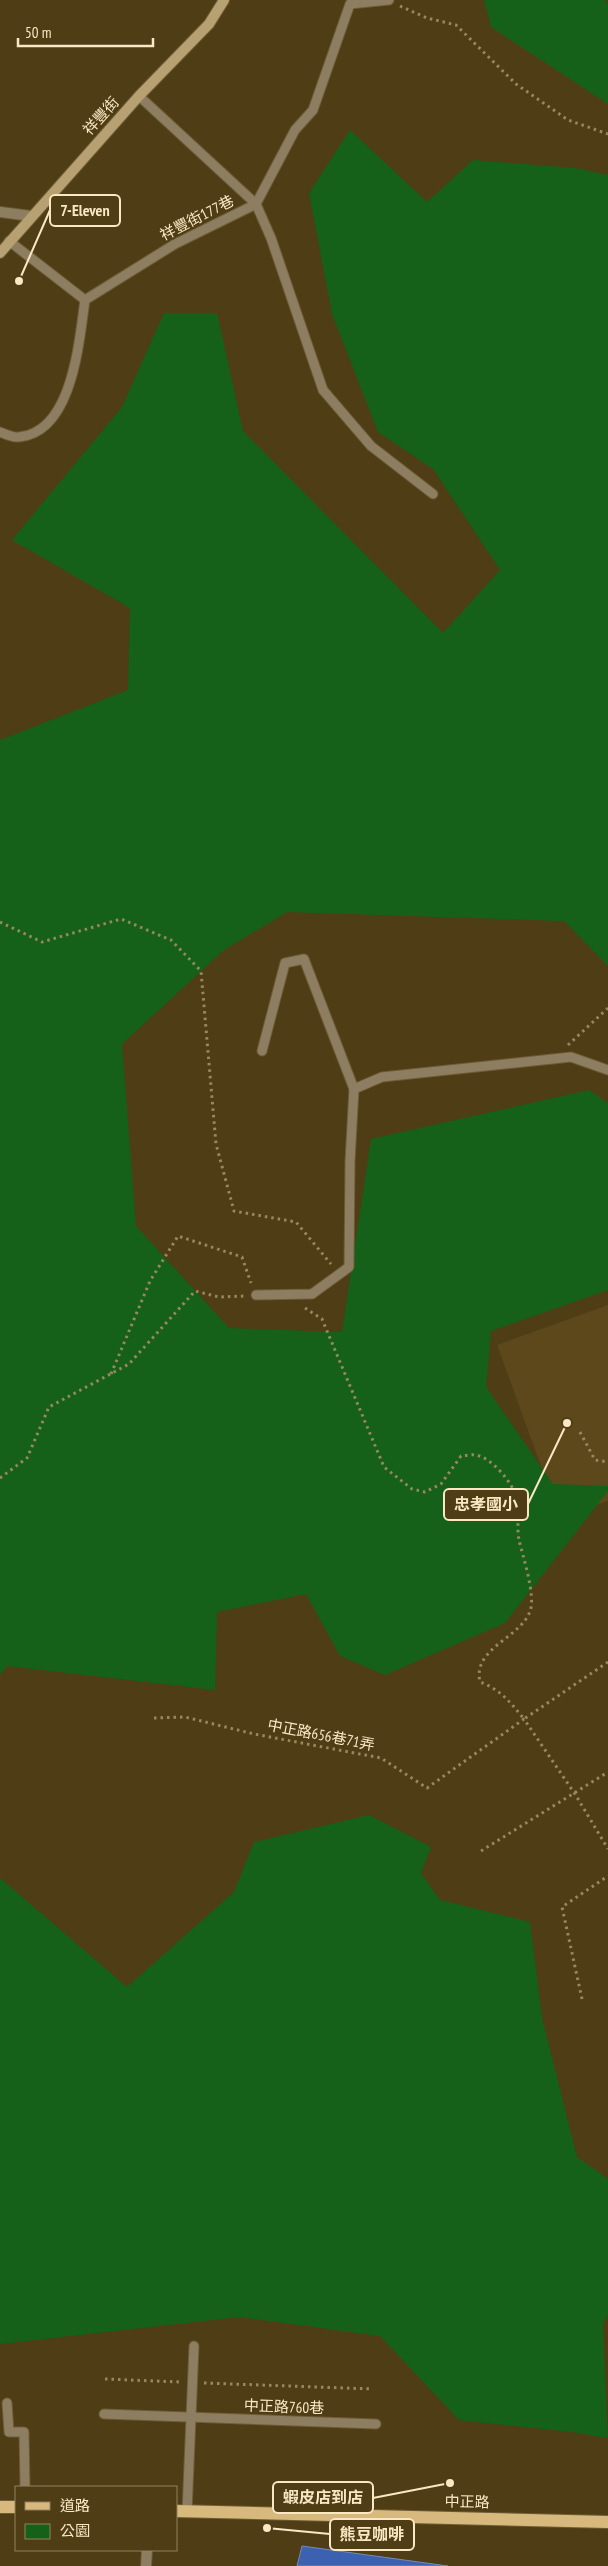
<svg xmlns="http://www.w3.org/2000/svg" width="608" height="2566" viewBox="0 0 608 2566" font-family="'PT Sans Narrow','Noto Sans TC',sans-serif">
<rect width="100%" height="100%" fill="#4f3d16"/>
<path fill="#5d481c" d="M608,1305V1501L560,1518L497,1345Z"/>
<g fill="#15611a">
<path d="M484,0H605L608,4V104L491,27Z"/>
<path d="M350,130L427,202L473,160L575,168L608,175V966L564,921L287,912L224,950L122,1044L136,1226L229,1328L342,1332L371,1139L589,1090L608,1103V1290L491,1331L486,1387L553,1484L608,1486V1491L505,1623L385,1675L340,1656L306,1594L217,1612L215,1690L7,1666L0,1675V740L128,690L130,608L12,540L122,407L164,313H217L243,431L443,633L500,570L433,469L378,432L332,314L309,193Z"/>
<path d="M369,1815L431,1847L421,1873L440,1900L530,1922L542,2018L577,2157L608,2179V2315L603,2324L608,2438L572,2432L459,2420L380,2336L239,2317L0,2344V1878L127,1987L234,1892L254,1842Z"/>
</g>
<path fill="#3d61b1" stroke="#768ab7" d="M302,2546L448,2566H297Z"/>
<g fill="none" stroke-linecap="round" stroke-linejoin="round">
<defs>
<g id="lane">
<path d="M139,96L256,204L271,238L323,390L371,446L433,494"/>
<path d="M9,241L85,300"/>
<path d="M0,432C5,434 13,438 19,437C73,432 79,341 85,300L175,244L256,204L295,130L313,110L350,4L389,0"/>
<path d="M262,1051L285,963L304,959L354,1089L382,1077L571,1057L608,1070"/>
<path d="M256,1295L312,1294L349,1267L350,1161L354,1089"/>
<path d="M7,2403L9,2432H24L25,2487"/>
<path d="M104,2414L376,2424"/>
<path d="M187,2512L194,2346"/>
</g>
<g id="street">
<path d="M0,212L31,216"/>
<path d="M146,2566L147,2550"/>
</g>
<path id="secondary" d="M0,253L139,96L209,24L224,0"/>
<g id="primary">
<path d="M0,2507H16"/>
<path d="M176,2511L608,2522"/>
</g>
</defs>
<use href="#lane" stroke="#6e5c35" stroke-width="11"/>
<use href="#street" stroke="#6e5c35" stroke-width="12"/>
<use href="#secondary" stroke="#6e5c35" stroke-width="12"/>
<use href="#primary" stroke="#6e5c35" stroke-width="14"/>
<g stroke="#998761" stroke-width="3" stroke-dasharray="2.5 4" stroke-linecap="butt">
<path d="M400,6L427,18L456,25L516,84L568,120L608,134"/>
<path d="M0,922L42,942L121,919L171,940L201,971L216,1144L234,1211L296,1222L331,1264"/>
<path d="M568,1045L608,1008"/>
<path d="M305,1308L322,1319L384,1467L412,1489L425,1492L441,1484L461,1456C466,1456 472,1454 476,1455C491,1458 508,1478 514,1491C521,1504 516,1525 519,1540C523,1557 536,1596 530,1611C521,1638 472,1648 480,1682C500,1689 511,1703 524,1719L608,1662"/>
<path d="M111,1374L150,1281L178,1236L242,1257L251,1283"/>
<path d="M580,1432L595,1460L608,1462"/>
<path d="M0,1478L27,1458L49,1407L129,1364L195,1291L219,1297L245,1296"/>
<path d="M154,1718L185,1717L254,1734L381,1758L427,1788L524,1719L575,1794L608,1849"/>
<path d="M481,1851L608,1772"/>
<path d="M582,1999L562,1907L608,1876"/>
<path d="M105,2379L180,2382"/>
<path d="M204,2383L373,2389"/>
</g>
<use href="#lane" stroke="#8d7e61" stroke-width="9"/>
<use href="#street" stroke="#8d7e61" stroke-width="10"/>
<use href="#secondary" stroke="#b7a071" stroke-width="10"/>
<use href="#primary" stroke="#d8b97d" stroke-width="12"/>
</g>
<g text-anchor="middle" stroke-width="4" stroke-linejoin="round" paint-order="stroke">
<g font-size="15" fill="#fae8c4" stroke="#4f3d16">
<text transform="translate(101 116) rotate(-48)" y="5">祥豐街</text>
<text transform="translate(197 218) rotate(-27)" y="5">祥豐街177巷</text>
<text transform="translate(321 1735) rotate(11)" y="5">中正路656巷71弄</text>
<text transform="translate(284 2407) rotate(2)" y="5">中正路760巷</text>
<text transform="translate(467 2502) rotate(1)" y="5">中正路</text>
</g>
</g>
<path fill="none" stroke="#fae8c4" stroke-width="2" d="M19 281L50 210M567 1423L528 1504M450 2483L373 2498M267 2528L330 2534"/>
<g fill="#fae8c4" stroke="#4f3d16" stroke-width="2">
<circle cx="19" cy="281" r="5"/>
<circle cx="567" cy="1423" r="5"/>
<circle cx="450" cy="2483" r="5"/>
<circle cx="267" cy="2528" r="5"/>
</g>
<g fill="#4f3d16" stroke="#fae8c4" stroke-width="2">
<rect x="50" y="195" width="70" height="31" rx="5"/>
<rect x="444" y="1489" width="84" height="31" rx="5"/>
<rect x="273" y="2482" width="100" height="31" rx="5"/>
<rect x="330" y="2519" width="84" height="31" rx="5"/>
</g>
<g font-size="16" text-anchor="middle" font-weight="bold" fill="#fae8c4">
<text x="85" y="216">7-Eleven</text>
<text x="486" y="1510">忠孝國小</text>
<text x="323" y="2503">蝦皮店到店</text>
<text x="372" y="2540">熊豆咖啡</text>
</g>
<rect x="15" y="2486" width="162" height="65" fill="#4f3d16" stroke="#93815c"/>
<rect x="25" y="2502" width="25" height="8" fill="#d8b97d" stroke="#93815c"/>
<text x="60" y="2511" font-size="15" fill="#fae8c4">道路</text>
<rect x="25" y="2524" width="25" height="15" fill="#15611a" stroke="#93815c"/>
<text x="60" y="2536" font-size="15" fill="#fae8c4">公園</text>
<path d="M18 38v8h135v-8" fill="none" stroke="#fae8c4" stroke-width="2.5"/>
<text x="25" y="38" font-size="15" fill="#fae8c4" stroke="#4f3d16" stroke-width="4" paint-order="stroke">50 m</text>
</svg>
